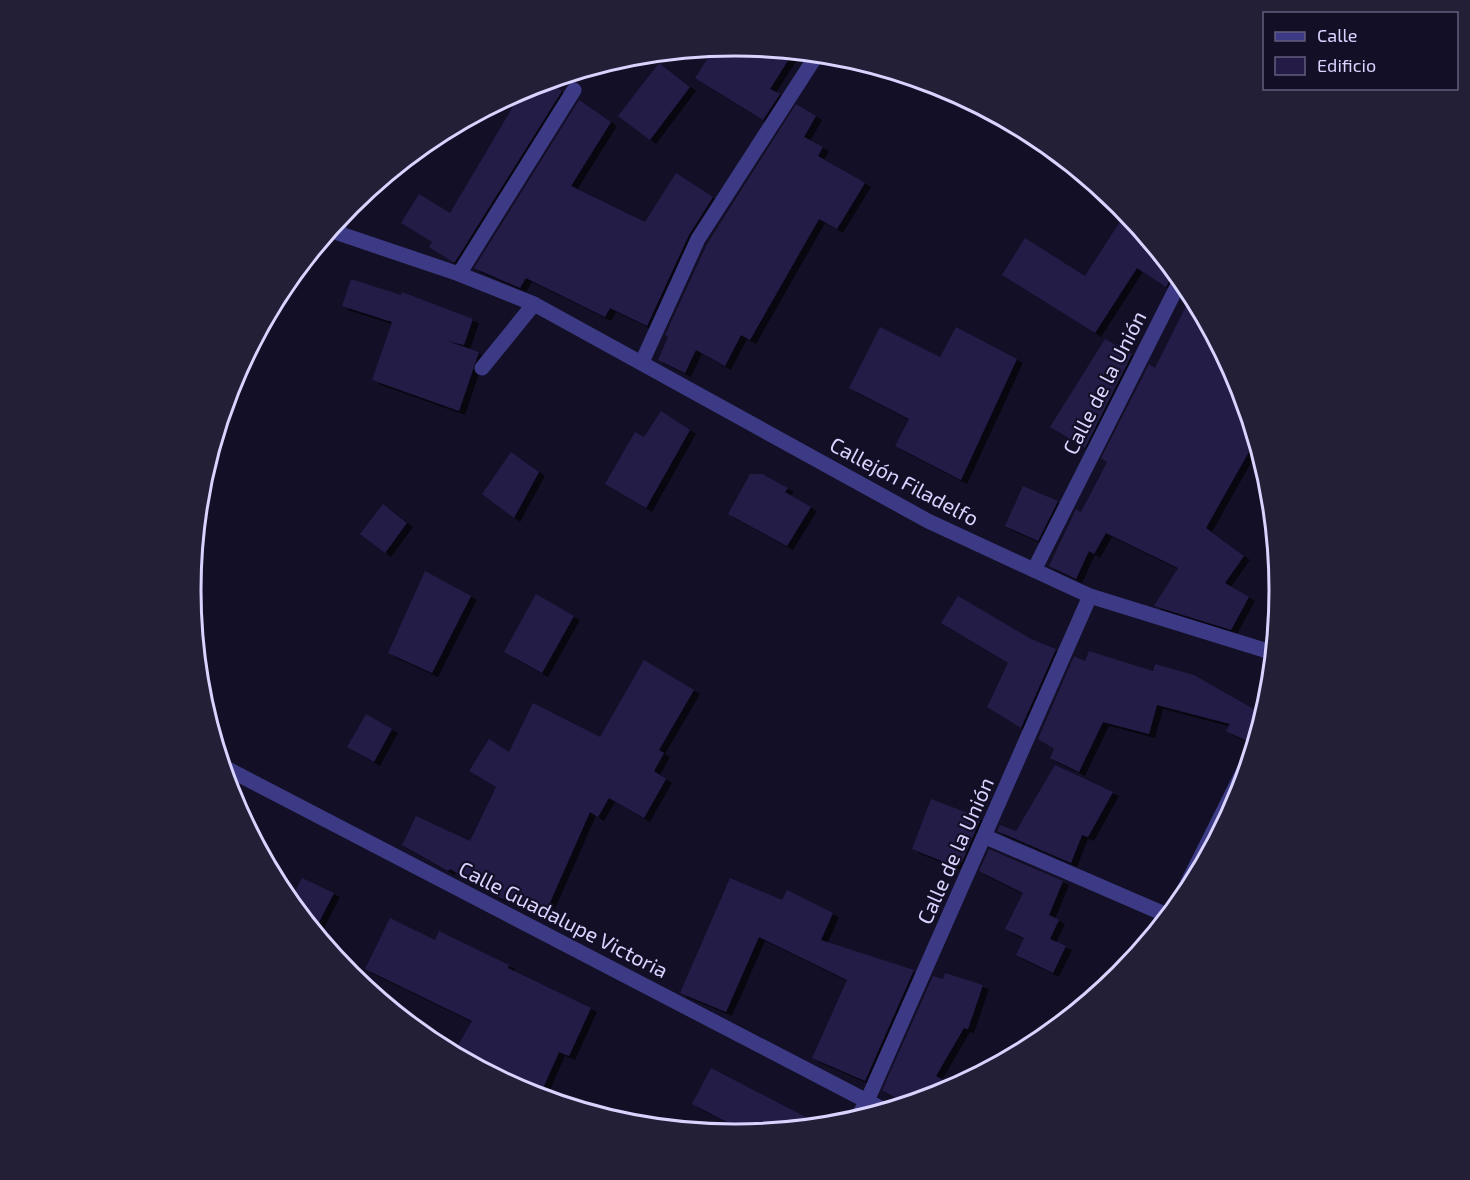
<svg xmlns="http://www.w3.org/2000/svg" width="1470" height="1180" viewBox="0 0 1470 1180" font-family="'Exo 2',sans-serif">
<defs>
<filter id="shadow"><feDropShadow dx="6" dy="4" stdDeviation="0" flood-color="#0009"/></filter>
</defs>
<rect width="100%" height="100%" fill="#130f26"/>
<g fill="#241b47" filter="url(#shadow)">
<path d="M735,45L794,51L770,89L780,94L763,120L695,78L715,47Z"/>
<path d="M659,63L690,87L650,140L618,116Z"/>
<path d="M545,81L562,91L455,262H453L429,247L432,242L401,223L419,194L450,213L524,88Z"/>
<path d="M579,100L611,122L571,186L645,222L676,173L713,197L689,235L647,326L610,308L605,317L526,278L520,288L474,268Z"/>
<path d="M796,104L816,116L804,137L823,147L818,156L865,183L837,229L819,219L750,340L741,335L725,366L696,350L685,373L658,360L668,337L665,335L707,244Z"/>
<path d="M1126,212L1175,271L1166,287L1137,268L1095,333L1002,275L1025,238L1085,276Z"/>
<path d="M351,279L401,295L402,292L473,319L464,345L447,341L479,352L459,411L372,380L392,322L342,306Z"/>
<path d="M1188,287L1239,382L1255,435V441L1206,528L1244,556L1225,583L1249,597L1231,630L1154,606L1178,568L1106,533L1094,554L1089,551L1076,579L1049,566L1076,509L1081,512L1107,462L1101,458L1149,364L1155,368L1188,302L1182,298Z"/>
<path d="M880,327L940,357L956,327L1017,359L961,480L895,446L909,419L849,388Z"/>
<path d="M1105,339L1132,354L1085,448L1050,427Z"/>
<path d="M661,411L690,430L646,508L605,484L635,432L644,437Z"/>
<path d="M511,452L539,472L514,518L482,494Z"/>
<path d="M750,474H762L788,488L785,492L811,507L787,546L728,514Z"/>
<path d="M1023,486L1058,501L1038,541L1005,526Z"/>
<path d="M383,504L407,523L385,553L360,534Z"/>
<path d="M425,571L471,596L432,673L388,653Z"/>
<path d="M536,594L574,616L542,673L504,652Z"/>
<path d="M958,596L1031,639L1056,649L1021,728L987,707L1008,663L941,623Z"/>
<path d="M1089,651L1153,671L1155,664L1194,675L1264,715L1255,745L1226,731L1230,724L1157,705L1149,734L1103,722L1079,772L1050,758L1054,749L1038,739L1074,656L1085,661Z"/>
<path d="M644,660L694,690L659,750L664,753L654,771L666,779L644,818L609,798L598,817L590,812L544,916L496,896L450,869L448,871L402,845L416,816L470,841L496,787L469,771L489,739L509,752L533,703L600,737Z"/>
<path d="M366,714L392,729L374,762L347,747Z"/>
<path d="M1055,765L1113,792L1088,837L1082,835L1071,863L997,831L1000,825L1016,831Z"/>
<path d="M931,799L981,818L962,862L957,860L954,866L912,849Z"/>
<path d="M989,849L1063,881L1049,915L1059,920L1050,939L1066,946L1053,973L1016,955L1024,938L1005,929L1023,893L979,871Z"/>
<path d="M302,878L334,893L314,932L290,902Z"/>
<path d="M730,878L782,900L787,890L833,913L821,940L914,970L865,1081L812,1058L847,980L759,937L726,1012L680,993Z"/>
<path d="M390,918L435,940L439,931L509,965L508,968L591,1008L569,1056L559,1052L539,1097L526,1093L453,1054L472,1021L365,969Z"/>
<path d="M945,973L983,985L968,1029L964,1028L936,1076L956,1087L907,1104L882,1090L933,976L943,979Z"/>
<path d="M711,1068L823,1126L750,1134L692,1104Z"/>
</g>
<g fill="none" stroke-linecap="round" stroke-linejoin="round">
<g stroke="#3d3a85" stroke-width="15">
<path d="M329,230L459,274L534,304L928,521L1090,596L1274,653"/>
<path d="M335,231L353,202"/>
<path d="M459,274L574,90"/>
<path d="M642,362L698,239L818,53"/>
<path d="M482,368L534,304"/>
<path d="M1034,570L1181,279"/>
<path d="M222,766L886,1111"/>
<path d="M986,837L1169,916"/>
<path d="M1173,912L1247,764"/>
<path d="M856,1120L867,1101L1090,596"/>
</g>
</g>
<g text-anchor="middle" stroke-width="4.5" stroke-linejoin="round" paint-order="stroke">
<g font-size="21" fill="#d9d4ff" stroke="#130f26">
<text transform="translate(1105 383) rotate(-63)" y="7">Calle de la Unión</text>
<text transform="translate(904 482) rotate(28)" y="7">Callejón Filadelfo</text>
<text transform="translate(956 851) rotate(-66)" y="7">Calle de la Unión</text>
<text transform="translate(563 920) rotate(27)" y="7">Calle Guadalupe Victoria</text>
</g>
</g>
<path d="M0 0H1470V1180H0ZM201 590a534 534 0 1 1 1068 0a534 534 0 1 1-1068 0Z" fill="#231f37" fill-rule="evenodd"/>
<path fill="none" stroke="#d9d4ff" stroke-width="3" d="M201 590a534 534 0 1 1 1068 0a534 534 0 1 1-1068 0Z"/>
<rect x="1263" y="12" width="195" height="78" fill="#130f26" stroke="#625e7d" stroke-width="1.5"/>
<rect x="1275" y="32" width="30" height="9" fill="#3d3a85" stroke="#625e7d" stroke-width="1.5"/>
<text x="1317" y="42" font-size="18" fill="#d9d4ff">Calle</text>
<rect x="1275" y="57" width="30" height="18" fill="#241b47" stroke="#625e7d" stroke-width="1.5"/>
<text x="1317" y="72" font-size="18" fill="#d9d4ff">Edificio</text>
</svg>
